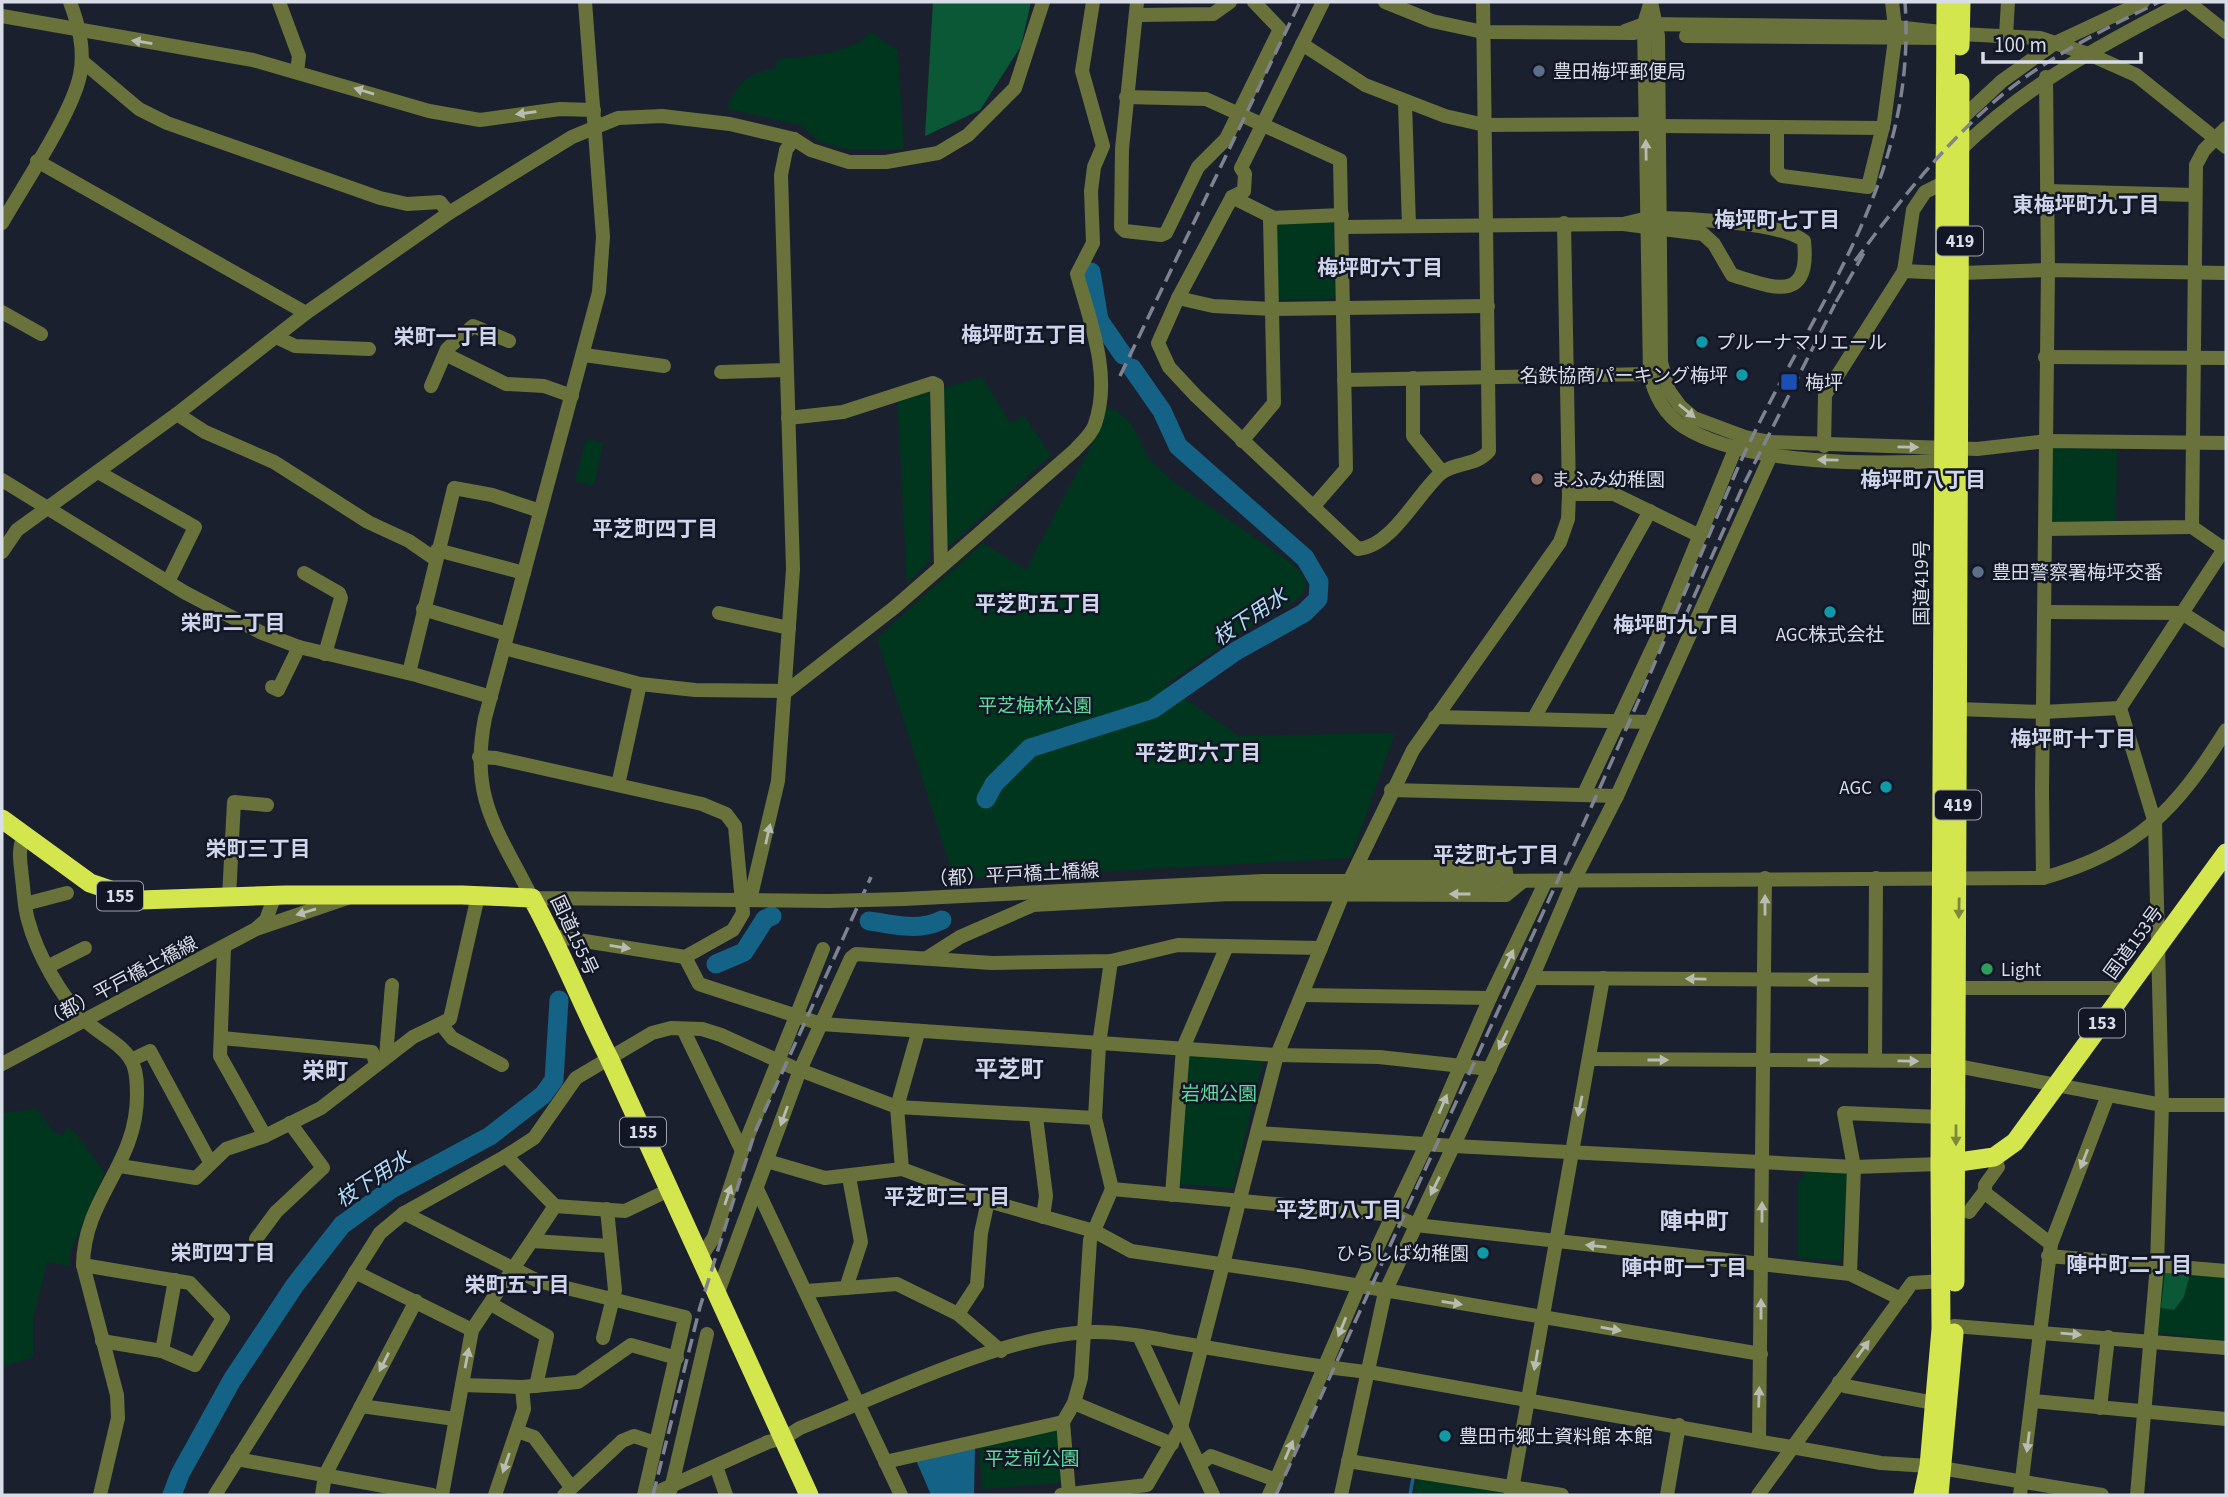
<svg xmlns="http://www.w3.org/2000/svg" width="2228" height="1497" viewBox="0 0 2228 1497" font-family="'Source Sans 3','Noto Sans JP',sans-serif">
<rect width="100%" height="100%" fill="#1b202f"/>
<g fill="#00361e">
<path d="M871,32L898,51L904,150L846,149L819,141L800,125L727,109C738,83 746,73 775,69L777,59C801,58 857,52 871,32Z"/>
<path d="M1277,217L1334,219L1335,295L1332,299H1276L1274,295Z"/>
<path d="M982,377L1010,423L1024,416L1051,455L947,548L944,388Z"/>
<path d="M930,389V561L907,583L897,393Z"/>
<path d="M1099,405L1117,411L1132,425L1148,458L1171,480L1290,562C1303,573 1313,585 1298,599L1245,630L1165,685L1239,736L1395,733L1351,858L963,879L956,884L877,638L983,543L1026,570L1093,442Z"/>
<path d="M586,439L603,443L594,486L575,481Z"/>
<path d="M2053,448L2117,449L2116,522L2054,523L2050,519V451Z"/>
<path d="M1186,1052L1264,1056L1233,1188L1178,1184Z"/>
<path d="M36,1109L54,1132L63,1136L67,1127L78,1136L105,1173L70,1252V1266L47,1262L33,1320V1357L2,1367V1113Z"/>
<path d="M1805,1167L1848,1168L1841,1261L1798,1258V1182L1803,1179Z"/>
<path d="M2162,1269L2226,1275V1341L2156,1333Z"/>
<path d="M1057,1425L1062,1477L1059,1483L982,1489L979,1445Z"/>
<path d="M1417,1478L1505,1493V1495H1414Z"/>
</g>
<g fill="#0b5837">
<path d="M933,2H1031L1021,46L980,110L925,136Z"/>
<path d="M2165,1272L2190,1274L2184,1297L2174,1310L2161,1308Z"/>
</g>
<path fill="#146285" d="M975,1447L974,1495H931L916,1460Z"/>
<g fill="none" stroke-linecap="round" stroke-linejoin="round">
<path stroke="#146285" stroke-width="3.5" d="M1410,1495L1413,1478"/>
<g stroke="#146285" stroke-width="19">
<path d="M1091,272L1099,320L1123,355"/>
<path d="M986,799L994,784L1030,748L1153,709L1236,651L1304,613L1318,599L1319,582L1305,558L1178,446L1162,411L1132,368"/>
<path d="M869,921C894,924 918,932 942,920"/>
<path d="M716,964L744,952L765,919L772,916"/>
<path d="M172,1495L180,1474L232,1380L295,1285L342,1225L390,1190L490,1136L543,1095L554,1080L559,1000"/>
</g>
<g stroke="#6a723b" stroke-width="14">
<path d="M279,2L299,56L297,71"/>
<path d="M585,2L603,237L599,292L485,718C469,799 498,830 532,898L828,901"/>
<path d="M1137,2L1122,149L1121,227L1125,231L1161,235L1166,233L1198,167L1226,139L1280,29L1254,2"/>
<path d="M1323,2L1241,168L1245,174L1244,191L1232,197L1178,298L1158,343L1169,367L1196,396L1358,549C1391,547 1416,496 1440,474C1454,462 1477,466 1489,451L1483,2"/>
<path d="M1385,2L1432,21L1483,32L1634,33"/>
<path d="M1651,2L1658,36L1661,362L1669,391L1680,406L1694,418L1745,437L1771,442L1977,449L2047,441L2226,443"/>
<path d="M1892,2L1895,27"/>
<path d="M2188,2L2226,32"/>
<path d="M1650,4L1644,24L1650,374C1654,395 1665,415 1684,427C1746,466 1879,465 1951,460"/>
<path d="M1137,15L1213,14L1230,2"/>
<path d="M2,16L253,60L429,111L480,120L560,109L594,110"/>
<path d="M1625,31L1644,24L1895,27L1960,34L2040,38L2091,55L2136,75L2226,147"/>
<path d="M2006,35L2008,2"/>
<path d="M1686,36L1949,38"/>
<path d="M1302,44L1365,85L1445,116L1485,125L1646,124"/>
<path d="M82,61L139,109L167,123L380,198L407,204L440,202L449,213"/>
<path d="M1126,97L1206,99L1340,160L1346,469L1313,507"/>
<path d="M1405,103L1409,226"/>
<path d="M1961,119L2002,81L2055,43L2143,2"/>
<path d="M1658,126L1883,128"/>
<path d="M1777,127V171L1782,176L1868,187L1884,122L1895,39"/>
<path d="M1960,150C2027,84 2101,45 2184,2"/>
<path d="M37,161L306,313"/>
<path d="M2048,191L2195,195"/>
<path d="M1232,197L1272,217"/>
<path d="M1648,218C1680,218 1783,222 1804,241C1811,305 1772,287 1732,275L1714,244L1703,234L1623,224Z"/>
<path d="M2,223C23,186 72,114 80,75C85,50 79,26 70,2"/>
<path d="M1343,227L1623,224"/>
<path d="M1904,271L1946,273"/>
<path d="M1961,273L2048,270L2226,273"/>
<path d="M1178,298L1213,306L1273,309L1488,306"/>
<path d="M2,312L41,334"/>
<path d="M276,337L295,346L369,349"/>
<path d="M445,354L506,384L544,386L572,396"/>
<path d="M584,355L664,366"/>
<path d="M2045,357L2226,358"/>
<path d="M721,372L785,370"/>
<path d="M1413,378V436L1442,472"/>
<path d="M1344,380L1650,374"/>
<path d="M431,386L447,349L473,326L509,341"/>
<path d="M177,414L205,432L274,462L368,522L409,541L435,559"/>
<path d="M788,418L843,412L933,383L937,385L941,567"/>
<path d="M1242,441L1274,403L1270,218L1342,215"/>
<path d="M1824,446L1825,395L1904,271L1913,210L1925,192L1945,182"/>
<path d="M98,472L195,527L168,582"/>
<path d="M2,480L184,592L262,633L299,647L416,675L491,697"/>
<path d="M1569,494H1614L1700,536"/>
<path d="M2192,527L2224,549"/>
<path d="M2045,529L2192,527L2196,165L2204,150L2226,128"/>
<path d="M437,550L524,573"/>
<path d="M2,552L17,530L177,414L306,313L449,213L572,137L618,118L662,116L730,124L794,139L811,150L849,162H886L938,153L968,135L1015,88L1043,2"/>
<path d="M304,573L339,593L341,598L325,654"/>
<path d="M423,609L507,634"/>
<path d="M2045,612L2182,613L2226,641"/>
<path d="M719,613L789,628"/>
<path d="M504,648L640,684L695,690L787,691L895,607L1075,450C1082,442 1092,434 1095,424C1112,375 1090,321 1077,274L1093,243L1091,191L1094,167L1103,146L1082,71L1093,2"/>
<path d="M409,673L454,488L492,495L540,511"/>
<path d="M272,687L278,690L299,647"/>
<path d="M1958,709L2043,712L2120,708"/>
<path d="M1435,717L1650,722"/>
<path d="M1534,718L1650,511"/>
<path d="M479,757L496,758L702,804L726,814L735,826L743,913L733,930L685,957L553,936"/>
<path d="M618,785L640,684"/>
<path d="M1391,790L1617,796"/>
<path d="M1584,794L1660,632L1736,447"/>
<path d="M24,837C17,849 21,865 22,878C24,892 24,907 28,920C37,954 61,997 86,1021C101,1036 124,1044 133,1064C137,1074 137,1084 137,1095C137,1165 84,1197 83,1265L117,1395L118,1418L100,1495"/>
<path d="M1357,867H1505L1508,882"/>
<path d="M2043,878L2042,791L2048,270L2046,77"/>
<path d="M1497,881L2043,878C2137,852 2176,810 2226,730"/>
<path d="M229,897L234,802L267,805"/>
<path d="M903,899L1263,881"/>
<path d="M750,900L778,781L793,569L781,175L786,150L794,139"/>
<path d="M25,904L67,893"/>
<path d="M257,928L266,920L275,895"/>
<path d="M224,948L220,1056L265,1136"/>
<path d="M685,957L699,984L821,1024L1277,1055L1379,1057L1490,1069"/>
<path d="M927,958L960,937L1033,905L1230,894L1506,895L1522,882"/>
<path d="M49,966L85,948"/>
<path d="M1532,978L1874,980"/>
<path d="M1957,988H2114L2125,992"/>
<path d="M1302,995L1490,998"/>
<path d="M441,1024L452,1038L502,1065"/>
<path d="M683,1029L742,1151"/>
<path d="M222,1038L372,1052L376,1063"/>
<path d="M386,1056L392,985"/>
<path d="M1589,1059L1941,1061"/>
<path d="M131,1060L150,1051L210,1162"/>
<path d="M1875,1060L1876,878"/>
<path d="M2,1064L256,929L347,898"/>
<path d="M1957,1066L2162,1105H2226"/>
<path d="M1036,1117L1046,1196L1043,1217"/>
<path d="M1258,1133L1454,1146L1854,1167L1940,1164"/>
<path d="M506,1156L534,1138L576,1078L652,1033L671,1028L702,1029L721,1035L792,1067L897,1107L1095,1118"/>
<path d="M1994,1157L1998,1167L1985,1185V1193L2051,1244"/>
<path d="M767,1161L825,1178L902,1169L988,1201L1094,1231L1131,1251L1296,1275L1761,1354"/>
<path d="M120,1166L196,1178L226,1149L265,1136L321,1108L413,1037L450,1019L478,896"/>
<path d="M902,1169L897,1107L918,1033"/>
<path d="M757,1189L901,1495"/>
<path d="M1112,1189L1394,1215L1416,1225L1850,1274L1901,1299"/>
<path d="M1172,1195L1183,1048L1227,946"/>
<path d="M1969,1212L1985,1191"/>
<path d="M404,1213L538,1281L685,1317L644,1495"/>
<path d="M256,1239L276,1212L323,1168L290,1123"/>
<path d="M533,1241L610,1246"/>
<path d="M2048,1256L2226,1271"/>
<path d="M701,1257L714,1237L742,1151L823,949"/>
<path d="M83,1265L190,1283L223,1318L195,1365L162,1351L102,1341"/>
<path d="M355,1272L472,1330"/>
<path d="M1850,1274L1854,1167L1844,1113L1940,1117"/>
<path d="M846,1288L861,1242L849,1177"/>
<path d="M807,1291L897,1284L958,1314L1001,1351"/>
<path d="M717,1295L800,1070L851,958L856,954L992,963L1111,961L1178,945L1321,948"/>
<path d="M491,1304L547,1336L536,1386"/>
<path d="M958,1314L977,1285L981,1233L988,1201"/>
<path d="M1954,1326L2226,1348"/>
<path d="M1139,1336L1213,1495"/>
<path d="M603,1338L615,1290L607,1209"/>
<path d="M162,1351L175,1280"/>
<path d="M1839,1382L1845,1386L1934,1403"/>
<path d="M462,1385L522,1387L578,1382L631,1345L677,1358"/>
<path d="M2033,1401L2226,1419"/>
<path d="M1074,1403L1172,1444"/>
<path d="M361,1406L455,1419"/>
<path d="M2100,1408L2108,1337"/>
<path d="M517,1431L534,1437L571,1487"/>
<path d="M1759,1439L1765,878"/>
<path d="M237,1459L432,1495"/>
<path d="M1348,1461L1562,1495"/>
<path d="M885,1462L1063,1422"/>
<path d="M1199,1465L1211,1456L1276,1480L1359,1286L1427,1143L1490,998L1546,881"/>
<path d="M716,1466L726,1495"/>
<path d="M671,1489L707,1334"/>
<path d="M1069,1494L1063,1422L1074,1403L1081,1378L1090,1240L1112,1189L1095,1118L1099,1044L1111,961"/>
<path d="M215,1495L380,1233L404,1213L506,1156L555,1206L625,1211L669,1190"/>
<path d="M322,1495L325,1475L416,1301"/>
<path d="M442,1495L472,1330L555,1206"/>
<path d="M495,1495L524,1409L522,1387"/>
<path d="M564,1495L622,1441L634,1436L655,1443"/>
<path d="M651,1495L768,1442L784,1438L800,1428C883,1395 1008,1332 1096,1332C1124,1332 1153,1338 1180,1343C1243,1353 1305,1366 1369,1372L1881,1463L1929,1466L2102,1495"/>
<path d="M1061,1495L1147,1485L1181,1427L1277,1055L1343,894L1413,750L1560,542L1568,519L1569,494L1564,223"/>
<path d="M1269,1495L1276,1480"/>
<path d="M1341,1495L1385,1292L1532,978L1573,882L1617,796L1771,455"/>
<path d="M1511,1495L1603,978"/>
<path d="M1667,1495L1679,1425"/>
<path d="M1758,1495L1912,1283L1942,1281"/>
<path d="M2020,1495L2051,1244L2108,1095"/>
<path d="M2137,1495L2157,1265L2162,1105L2155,823L2120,708L2226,546"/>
</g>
<g stroke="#d3e64d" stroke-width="19">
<path d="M1960,46L1961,2"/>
<path d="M2,819L90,883L140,900L285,895H462L532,898C561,950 582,1005 609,1058L809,1495"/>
<path d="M1945,1164L1994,1157L2015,1142L2226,853"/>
<path d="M1955,1282L1960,83"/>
<path d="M1923,1495L1929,1466L1941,1329L1940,1164L1946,2"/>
<path d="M1939,1495L1954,1333"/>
</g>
<g stroke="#7f8390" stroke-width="3.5" stroke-dasharray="14 7" stroke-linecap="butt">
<path d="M1855,261C1895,207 1937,153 1987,108C2036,63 2100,31 2159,2"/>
<path d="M1836,302L1864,253"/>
<path d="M1120,376L1300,2"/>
<path d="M1685,617L1744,484L1835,304"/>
<path d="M653,1495L700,1307L755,1132L871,877"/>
<path d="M1276,1495C1381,1264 1488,1034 1593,803C1643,693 1689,582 1736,472C1806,313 1918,188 1905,2"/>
</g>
<g stroke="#6a723b" stroke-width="14">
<path d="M1263,881H1497"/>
<path d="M828,901L903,899"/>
</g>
</g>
<defs><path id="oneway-solid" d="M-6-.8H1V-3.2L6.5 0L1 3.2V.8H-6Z" transform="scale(1.75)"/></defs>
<g fill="#b8bdb3">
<use href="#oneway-solid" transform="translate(142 42) rotate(-171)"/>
<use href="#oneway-solid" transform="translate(364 91) rotate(-163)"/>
<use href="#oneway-solid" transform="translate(526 113) rotate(172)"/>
<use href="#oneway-solid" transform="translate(1646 150) rotate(-91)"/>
<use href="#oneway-solid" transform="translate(1687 411) rotate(39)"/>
<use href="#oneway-solid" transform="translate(1908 447) rotate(1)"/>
<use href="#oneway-solid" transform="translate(1828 460) rotate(-179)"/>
<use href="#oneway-solid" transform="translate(768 834) rotate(-77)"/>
<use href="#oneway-solid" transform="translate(1460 894) rotate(-180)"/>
<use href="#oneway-solid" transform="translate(1765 905) rotate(-90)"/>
<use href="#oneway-solid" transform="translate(306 912) rotate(163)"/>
<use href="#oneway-solid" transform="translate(620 947) rotate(9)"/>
<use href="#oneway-solid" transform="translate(1509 959) rotate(-64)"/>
<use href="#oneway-solid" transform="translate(1696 979) rotate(-179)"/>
<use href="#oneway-solid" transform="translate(1819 980) rotate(-180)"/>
<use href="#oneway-solid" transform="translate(1503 1040) rotate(115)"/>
<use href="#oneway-solid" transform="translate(1658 1060)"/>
<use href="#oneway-solid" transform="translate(1818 1060)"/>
<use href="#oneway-solid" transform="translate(1908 1061) rotate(1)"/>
<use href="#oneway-solid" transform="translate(1443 1104) rotate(-67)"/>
<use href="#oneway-solid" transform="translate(1580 1106) rotate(101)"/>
<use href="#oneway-solid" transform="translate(784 1116) rotate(110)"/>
<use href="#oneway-solid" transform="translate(2084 1159) rotate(111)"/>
<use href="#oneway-solid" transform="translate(1435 1186) rotate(116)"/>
<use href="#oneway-solid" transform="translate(728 1195) rotate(-72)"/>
<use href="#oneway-solid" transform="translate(1762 1212) rotate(-90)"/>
<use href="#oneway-solid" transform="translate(1596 1246) rotate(-174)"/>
<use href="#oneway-solid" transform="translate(1452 1303) rotate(9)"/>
<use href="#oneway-solid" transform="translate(1761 1309) rotate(-90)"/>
<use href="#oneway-solid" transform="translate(1342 1327) rotate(112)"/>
<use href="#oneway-solid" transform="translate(1611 1329) rotate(10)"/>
<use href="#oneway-solid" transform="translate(2071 1334) rotate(5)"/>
<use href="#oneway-solid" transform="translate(1863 1349) rotate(-54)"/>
<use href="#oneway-solid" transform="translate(467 1358) rotate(-79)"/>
<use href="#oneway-solid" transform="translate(1536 1360) rotate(100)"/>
<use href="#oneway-solid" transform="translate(384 1362) rotate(117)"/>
<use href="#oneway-solid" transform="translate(1759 1397) rotate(-88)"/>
<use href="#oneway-solid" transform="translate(2028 1442) rotate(97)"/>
<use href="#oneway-solid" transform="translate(1289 1450) rotate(-67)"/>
<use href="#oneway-solid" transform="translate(506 1463) rotate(109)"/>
</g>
<g fill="#7c883b">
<use href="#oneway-solid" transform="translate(1959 908) rotate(91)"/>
<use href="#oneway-solid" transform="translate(1956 1135) rotate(90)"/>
</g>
<g fill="#5c6f8a" stroke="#121625" stroke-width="2.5">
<circle cx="1539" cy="71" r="7"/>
<circle cx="1978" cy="572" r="7"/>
</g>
<g fill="#0f9aa8" stroke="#121625" stroke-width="2.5">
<circle cx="1702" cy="342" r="7"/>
<circle cx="1742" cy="375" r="7"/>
<circle cx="1830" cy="612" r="7"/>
<circle cx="1886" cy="787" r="7"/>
<circle cx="1483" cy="1253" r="7"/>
<circle cx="1445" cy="1436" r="7"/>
</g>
<rect fill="#1a4fb4" stroke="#121625" stroke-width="2.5" x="1780" y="373" width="18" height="18" rx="3.5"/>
<circle fill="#8d6e63" stroke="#121625" stroke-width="2.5" cx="1537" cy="479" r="7"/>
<circle fill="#2e9e5b" stroke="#121625" stroke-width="2.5" cx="1987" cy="969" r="7"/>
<g text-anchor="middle" stroke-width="5" stroke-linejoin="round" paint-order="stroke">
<g fill="#121625" stroke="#9da1ad" stroke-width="2">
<rect x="1937" y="226.5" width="46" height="29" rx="5"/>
<rect x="1935" y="790.5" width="46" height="29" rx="5"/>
<rect x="97" y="881.5" width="46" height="29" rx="5"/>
<rect x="2079" y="1008.5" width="46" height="29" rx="5"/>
<rect x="620" y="1117.5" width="46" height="29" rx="5"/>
</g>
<g font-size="18" font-weight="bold" fill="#d9dde7">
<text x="1960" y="247">419</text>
<text x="1958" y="811">419</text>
<text x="120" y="902">155</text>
<text x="2102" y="1029">153</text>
<text x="643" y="1138">155</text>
</g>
<g font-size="19" fill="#d9dde7" stroke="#121625" text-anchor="start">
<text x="1553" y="78">豊田梅坪郵便局</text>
<text x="1716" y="349">プルーナマリエール</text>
<text x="1728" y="382" text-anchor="end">名鉄協商パーキング梅坪</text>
<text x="1805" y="389">梅坪</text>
<text x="1551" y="486">まふみ幼稚園</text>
<text x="1992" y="579">豊田警察署梅坪交番</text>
<text x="1830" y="641" text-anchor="middle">AGC株式会社</text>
<text x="1872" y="794" text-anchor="end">AGC</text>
<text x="2001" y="976">Light</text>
<text x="1469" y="1260" text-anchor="end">ひらしば幼稚園</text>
<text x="1459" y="1443">豊田市郷土資料館 本館</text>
</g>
<g font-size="19" fill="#d9dde7" stroke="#121625">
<text transform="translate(1921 583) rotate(-90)" y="7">国道419号</text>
<text transform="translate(1014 874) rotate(-3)" y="7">（都）平戸橋土橋線</text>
<text transform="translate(575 935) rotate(65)" y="7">国道155号</text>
<text transform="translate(2133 942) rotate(-54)" y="7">国道153号</text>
<text transform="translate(120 981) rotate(-28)" y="7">（都）平戸橋土橋線</text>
</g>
<g font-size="19" fill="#60db9c" stroke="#121625">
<text x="1035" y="712">平芝梅林公園</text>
<text x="1219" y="1100">岩畑公園</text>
<text x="1032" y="1465">平芝前公園</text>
</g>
<g font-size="21" font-weight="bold" fill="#cfd6eb" stroke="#121625">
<text x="2086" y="212">東梅坪町九丁目</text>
<text x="1777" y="227">梅坪町七丁目</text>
<text x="1380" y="275">梅坪町六丁目</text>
<text x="1024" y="342">梅坪町五丁目</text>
<text x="446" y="344">栄町一丁目</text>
<text x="1923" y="487">梅坪町八丁目</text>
<text x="655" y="536">平芝町四丁目</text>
<text x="1038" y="611">平芝町五丁目</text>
<text x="233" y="630">栄町二丁目</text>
<text x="1676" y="632">梅坪町九丁目</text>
<text x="2073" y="746">梅坪町十丁目</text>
<text x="1198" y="760">平芝町六丁目</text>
<text x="258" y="856">栄町三丁目</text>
<text x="1496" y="862">平芝町七丁目</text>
<text x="947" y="1204">平芝町三丁目</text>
<text x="1339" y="1217">平芝町八丁目</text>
<text x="223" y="1260">栄町四丁目</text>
<text x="2129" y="1272">陣中町二丁目</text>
<text x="1684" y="1275">陣中町一丁目</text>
<text x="517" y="1292">栄町五丁目</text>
</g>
<g font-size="21" font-style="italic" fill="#b0dbf4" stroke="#121625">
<text transform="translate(1250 617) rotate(-34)" y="7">枝下用水</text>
<text transform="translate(373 1179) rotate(-33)" y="7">枝下用水</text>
</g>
<g font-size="23" font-weight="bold" fill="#cfd6eb" stroke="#121625">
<text x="1009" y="1077">平芝町</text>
<text x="325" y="1079">栄町</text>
<text x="1694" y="1229">陣中町</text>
</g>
</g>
<rect width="2228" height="1497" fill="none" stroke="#d9dde7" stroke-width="7"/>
<path d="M1983 52v10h158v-10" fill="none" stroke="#d9dde7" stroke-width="3.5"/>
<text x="1994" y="52" font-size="21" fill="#d9dde7" stroke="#121625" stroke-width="5" paint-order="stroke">100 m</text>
</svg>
